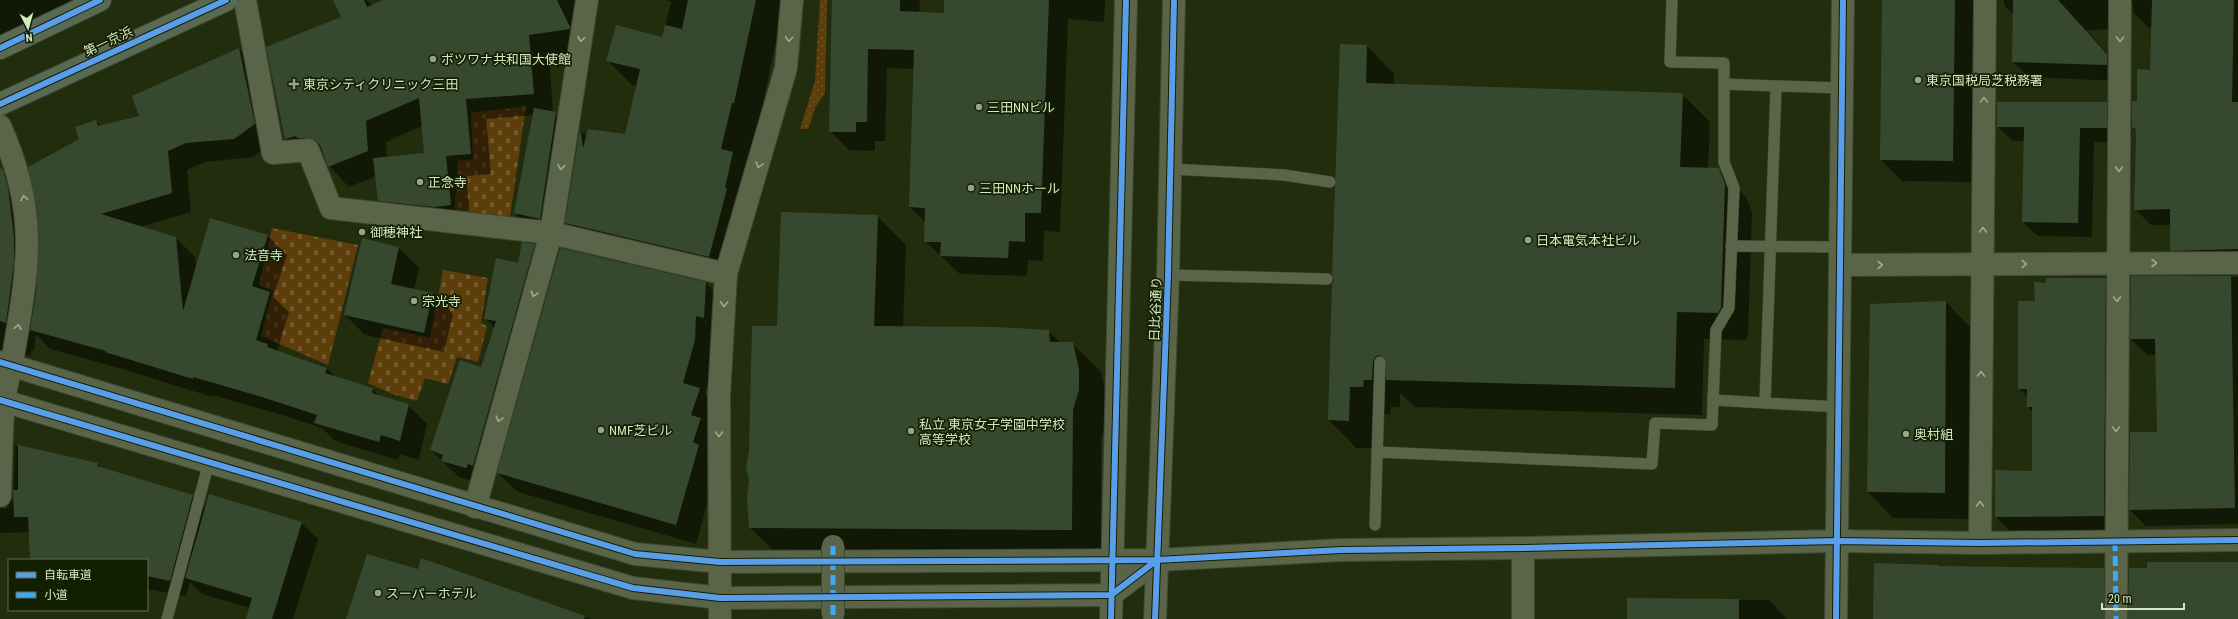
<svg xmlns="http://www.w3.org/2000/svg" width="2238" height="619" viewBox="0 0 2238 619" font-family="'Roboto Condensed','Noto Sans JP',sans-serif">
<defs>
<pattern id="grass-dots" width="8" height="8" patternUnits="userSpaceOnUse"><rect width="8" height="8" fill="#5d3d0a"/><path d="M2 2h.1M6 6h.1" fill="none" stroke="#73592c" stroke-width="1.8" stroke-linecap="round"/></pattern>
<pattern id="cemetery-stones" width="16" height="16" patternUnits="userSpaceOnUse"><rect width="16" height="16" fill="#5d3d0a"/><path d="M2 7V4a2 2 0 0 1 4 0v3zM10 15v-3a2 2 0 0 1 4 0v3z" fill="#73592c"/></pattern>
</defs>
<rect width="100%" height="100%" fill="#222d0d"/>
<path fill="url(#grass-dots)" d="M820,0H827L825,93L815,108L808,129H800L815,81Z"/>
<g fill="url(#cemetery-stones)">
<path d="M526,106L509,224L454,218L458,161L473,159L471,113Z"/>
<path d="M272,228L358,245L328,365L261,336L273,291L259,285Z"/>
<path d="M443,270L488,278L481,323L487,326L478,362L457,357L448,384L425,378L417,401L392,394L368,383L383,328L430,338Z"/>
</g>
<g fill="#0007" fill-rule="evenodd">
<path d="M0,0H95L0,49Z"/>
<path d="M348,0H366L372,6L386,0H598L597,12L584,17L588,49L549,55L553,113L567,125L552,230L526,225L515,213L533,115L486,119L491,174L466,176L471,225L399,221L379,200L376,176L349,187L329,166L326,158L306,159L286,139L268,48L342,17ZM422,126L425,154L387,158L386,142Z"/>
<path d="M666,0H794L778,32L758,127H757L747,167L734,281L591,248L566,223L580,130L587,137L626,135L637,86L632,85L607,60L663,38L671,2Z"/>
<path d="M833,0H920L919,13L945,14L998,0H1105L1104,22L1068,19L1060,232L1044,231L1043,261L1028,260L1027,276L960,274L925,241L926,223L910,207L915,69L887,68L885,141H875V151L849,150L830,131Z"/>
<path d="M1883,0H1976L1974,182L1902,181L1881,160Z"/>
<path d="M2004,0H2238V266H2187L2171,250V225H2151L2135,209L2136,131L2133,128L2138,102L2151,71L2152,28H2149L2133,12V5L2125,9L2123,29L2086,30L2123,70V81L2029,77L2013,62L2014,15L2004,5Z"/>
<path d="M1367,46L1394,74V85L1682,94L1710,122L1708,169H1718L1746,197L1752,212L1748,336L1745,340L1704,339L1702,415L1415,407L1400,393V407H1391L1390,414H1377L1376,448H1356L1329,420L1333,284Z"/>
<path d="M239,49L258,68L274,143L253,157L205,162L187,170L191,212L140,227L176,238L195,257L196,270L267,235L287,255L273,297L289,312L277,351L327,368L336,378L373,389L380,396L408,405L427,424L419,460L400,454L398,460L335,441L322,428L282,415L213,395L212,397L123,369L50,349L36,334L34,350H32L30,356L0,350V169L31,199L36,216L39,244L81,140L96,121L101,126L140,116Z"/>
<path d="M2106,103L2121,117V142H2094L2092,237L2038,236L2023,222L2025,141H2013L1998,127Z"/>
<path d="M877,216L906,245L903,327L1048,331L1061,343H1072L1101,372L1107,399L1108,419L1101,439V558L779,556L750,528L778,327Z"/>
<path d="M362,239L399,248L419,268L414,290L433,294L453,314L444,352L365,335L345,315Z"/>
<path d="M535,245L551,261L483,484L459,477L431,450L481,368L495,328L485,318L518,265Z"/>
<path d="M2132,277H2238V524L2146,526L2130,510L2158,433L2156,355H2147L2131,339Z"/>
<path d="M2105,279L2122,296L2121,533L2013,534L1996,517L2033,472V412L2028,407V398L2019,388L2036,302L2047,284Z"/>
<path d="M706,283L725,303L714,360L705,394L719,408L718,465L696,544L518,492L498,473Z"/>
<path d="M1946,302L1971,328L1970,519L1893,518L1868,492L1871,305Z"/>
<path d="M15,445L97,464L102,469L192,496L206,509L301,523L318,539L293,619H247L250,608L202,594L190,582L186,596L147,589V560H31L30,532L0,533V447L5,452L3,509L7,508L13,497Z"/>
<path d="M422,560L591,619H347L418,570Z"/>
<path d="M1938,566L1939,567L2103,569L2122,587V619H1874Z"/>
<path d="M1628,599L1769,600L1787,619H1628Z"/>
</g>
<g fill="#36492f">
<path d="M333,0H364L367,7L383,0H557L570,27V29L529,35L534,94L466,99L471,154L446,156L451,205L434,207L378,201L373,158L424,153L419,98L366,121L368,151L328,167L320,145L315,140L307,138H297L296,136L285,139L266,47L341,17Z"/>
<path d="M688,0H756L734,103H732L721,149L733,152L725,188L727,189L709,257L565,223L580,128L583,148L588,129L625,134L640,69L606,61L616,25L662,37L665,25L682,29Z"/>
<path d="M832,0H900V11L944,13V0H1049L1041,213H1025V242L1009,241L1008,258L940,256L941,242H924L925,208L909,207L914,50L868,49L867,122H856V132H829Z"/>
<path d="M1882,0H1955L1953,161L1880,160Z"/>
<path d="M2013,0H2058L2107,54V65L2012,62Z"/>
<path d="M2152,0H2234L2232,102H2238V249L2170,251V209L2134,210L2136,135L2135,128H2132V101H2137V69L2150,70Z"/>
<path d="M1340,44L1367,45L1366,83L1683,93L1680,167L1719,168L1725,184L1721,308L1718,313L1677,312L1675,388L1386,380V359L1380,355L1376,356L1373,361L1372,380H1364L1363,387H1350L1349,421L1328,420L1332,284L1334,280L1332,275Z"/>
<path d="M239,48L255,124L234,139L186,143L168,151L172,193L101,214L176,237L183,311L210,218L268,235L252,286L270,292L256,340L268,344L267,347L327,368L325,373L373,388L372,393L409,404L400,441L381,435L379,442L314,423L317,415L262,397L193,377V379L105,352L106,351L30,330L36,292L39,238L37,209L28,167L79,139L75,127L96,120L98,126L139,116L132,96Z"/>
<path d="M1997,102H2107V128H2080L2078,223L2022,222L2024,127H1997Z"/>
<path d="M534,108L556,112L540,219L514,213Z"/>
<path d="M0,168L3,170L8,187L14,238V263L6,323L0,321Z"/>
<path d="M781,212L878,215L874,326L997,327L1049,330L1050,342H1073L1079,370V390L1073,410L1072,530L749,528L747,497L749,480L746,468L749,451L752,326H777Z"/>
<path d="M362,238L399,247L391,284L433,293L424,333L344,315Z"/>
<path d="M522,242L535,244L473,466L468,464L466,468L441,461L443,455L430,450L460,360L481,367L496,321L484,319L496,258L518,263Z"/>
<path d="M560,248L706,282L704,318L696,316L695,340L683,383L700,388L691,415L701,418L693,442L699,445L676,525L497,473Z"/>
<path d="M2131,276H2231L2235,508L2129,510L2130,432H2157L2155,339H2130Z"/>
<path d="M2046,278H2106L2104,516L1995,517V470L2032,471V407H2027V389H2018V301H2035L2034,282L2046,283Z"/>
<path d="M1946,301L1945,493L1867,492L1870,304Z"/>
<path d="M18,445L98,463L97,466L193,495L170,581L147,576V560H30L28,517H14L13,490H18Z"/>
<path d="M209,494L302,522L272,619H246L252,598L185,578Z"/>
<path d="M367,554L418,569L421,558L585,616L584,619H346Z"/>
<path d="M2147,562H2238V619H2128L2129,568H2147Z"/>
<path d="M1874,563L1938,565V566L2104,568V619H1873Z"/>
<path d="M1627,598L1739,599V619H1627Z"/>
</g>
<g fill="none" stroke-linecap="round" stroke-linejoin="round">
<defs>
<g id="lane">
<path d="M1672,0L1670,62L1724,63V84"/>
<path d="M1171,169L1284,175L1330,182"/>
<path d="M1731,246L1841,247"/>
<path d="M1168,275L1327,279"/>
<path d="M1713,400L1765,403"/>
<path d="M1839,407L1765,403L1776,86L1843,88"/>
<path d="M1377,452L1652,464L1655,423L1712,425L1716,330L1729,308L1734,188L1724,162V84L1776,86"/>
<path d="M1375,525L1380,362"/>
<path d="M167,619L209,462"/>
</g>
<g id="street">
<path d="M245,0L273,153L308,150L331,208L551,233L726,274"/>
<path d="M0,126C38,211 29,263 14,351C11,368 6,385 4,402C1,433 1,464 0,496"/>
<path d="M1841,265L2238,263"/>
<path d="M475,507L551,233L587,0"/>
<path d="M1980,543L1985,0"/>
<path d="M720,619L719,395L726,274L786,68L792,0"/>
<path d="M2116,619L2120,0"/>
</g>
<g id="secondary">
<path d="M0,362L635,554L720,562L1157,560L1341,550L1523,548L1837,541L1980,543L2238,540"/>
<path d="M0,400L633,588L720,598L1111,595L1157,560"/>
<path d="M1111,619L1126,0"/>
<path d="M1155,619L1168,275L1174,0"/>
<path d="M1523,619V548"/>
<path d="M1836,619L1843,0"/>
</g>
<g id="highway">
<path d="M0,48L100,0"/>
<path d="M0,104L226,0"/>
</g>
</defs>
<use href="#lane" stroke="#3e482f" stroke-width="12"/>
<use href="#street" stroke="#3e482f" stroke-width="24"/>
<use href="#secondary" stroke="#3e482f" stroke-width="24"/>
<use href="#highway" stroke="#3e482f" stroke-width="24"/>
<use href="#lane" stroke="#596449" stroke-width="11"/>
<use href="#street" stroke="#596449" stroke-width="22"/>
<use href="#secondary" stroke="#596449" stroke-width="22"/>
<use href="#highway" stroke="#596a54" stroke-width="22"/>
<defs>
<path id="street-bridge" d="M833,615V546"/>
</defs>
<use href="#street-bridge" stroke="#3e482f" stroke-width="24" stroke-linecap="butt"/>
<use href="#street-bridge" stroke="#596449" stroke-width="22"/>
<g stroke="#3fa9f5" stroke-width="5" stroke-dasharray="10 5" stroke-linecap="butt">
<path d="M2115,541L2116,619"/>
<path d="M833,615V546"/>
</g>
<defs>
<g id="cycleway">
<path d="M0,48L100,0"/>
<path d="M0,104L226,0"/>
<path d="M0,362L635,554L720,562L1157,560L1341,550L1523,548L1837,541L1980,543L2238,540"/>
<path d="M0,400L633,588L720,598L1111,595L1157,560"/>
<path d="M1111,619L1126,0"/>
<path d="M1155,619L1168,275L1174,0"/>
<path d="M1836,619L1843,0"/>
</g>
</defs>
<use href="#cycleway" stroke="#131f02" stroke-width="8"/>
<use href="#cycleway" stroke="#5a9eea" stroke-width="6"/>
</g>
<defs><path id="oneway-chevron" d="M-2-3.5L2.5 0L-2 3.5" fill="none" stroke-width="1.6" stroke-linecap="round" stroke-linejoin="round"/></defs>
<g stroke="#9dac8b">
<use href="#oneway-chevron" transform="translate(581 39) rotate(99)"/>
<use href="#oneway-chevron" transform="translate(789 39) rotate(95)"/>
<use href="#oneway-chevron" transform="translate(2120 39) rotate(91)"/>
<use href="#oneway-chevron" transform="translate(1984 100) rotate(-89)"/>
<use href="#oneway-chevron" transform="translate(759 165) rotate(106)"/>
<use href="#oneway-chevron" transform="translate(561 167) rotate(99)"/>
<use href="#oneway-chevron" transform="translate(2119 169) rotate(91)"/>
<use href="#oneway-chevron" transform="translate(24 198) rotate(-101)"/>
<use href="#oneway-chevron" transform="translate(1983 230) rotate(-89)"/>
<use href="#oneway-chevron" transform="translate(2154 263)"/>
<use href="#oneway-chevron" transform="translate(2024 264)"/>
<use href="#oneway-chevron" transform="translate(1880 265)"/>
<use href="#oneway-chevron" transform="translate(534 294) rotate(106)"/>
<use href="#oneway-chevron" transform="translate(2117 299) rotate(90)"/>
<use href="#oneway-chevron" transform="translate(724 304) rotate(93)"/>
<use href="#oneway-chevron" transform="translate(18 327) rotate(-80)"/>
<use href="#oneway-chevron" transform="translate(1981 374) rotate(-89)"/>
<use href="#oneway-chevron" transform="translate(499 419) rotate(106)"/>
<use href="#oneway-chevron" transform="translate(2116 429) rotate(90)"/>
<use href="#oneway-chevron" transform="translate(719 434) rotate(90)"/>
<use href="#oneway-chevron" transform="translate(1980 504) rotate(-89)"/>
</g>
<g fill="#96a682" stroke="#131f02" stroke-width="1.5">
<circle cx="433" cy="59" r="4"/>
<circle cx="1918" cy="80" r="4"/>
<path d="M292 78h4v4h4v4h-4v4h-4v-4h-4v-4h4z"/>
<circle cx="979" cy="107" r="4"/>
<circle cx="420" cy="182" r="4"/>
<circle cx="971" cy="188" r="4"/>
<circle cx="362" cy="232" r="4"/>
<circle cx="1528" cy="240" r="4"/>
<circle cx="236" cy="255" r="4"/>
<circle cx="414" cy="301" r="4"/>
<circle cx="601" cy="430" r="4"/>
<circle cx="911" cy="431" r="4"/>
<circle cx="1906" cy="434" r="4"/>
<circle cx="378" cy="593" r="4"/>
</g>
<g text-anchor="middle" stroke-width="3.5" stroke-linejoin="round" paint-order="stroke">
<g font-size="13" fill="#d5e7c1" stroke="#131f02">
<text transform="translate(108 41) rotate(-25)" y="5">第一京浜</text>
<text transform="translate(1155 309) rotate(-88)" y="5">日比谷通り</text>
</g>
<g font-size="13" fill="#d5e7c1" stroke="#131f02" text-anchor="start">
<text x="441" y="64">ボツワナ共和国大使館</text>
<text x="1926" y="85">東京国税局芝税務署</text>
<text x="303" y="89">東京シティクリニック三田</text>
<text x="987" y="112">三田NNビル</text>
<text x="428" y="187">正念寺</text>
<text x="979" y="193">三田NNホール</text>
<text x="370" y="237">御穂神社</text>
<text x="1536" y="245">日本電気本社ビル</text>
<text x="244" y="260">法音寺</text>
<text x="422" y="306">宗光寺</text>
<text x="919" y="429">私立 東京女子学園中学校<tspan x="919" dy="15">高等学校</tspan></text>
<text x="609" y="435">NMF芝ビル</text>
<text x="1914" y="439">奥村組</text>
<text x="386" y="598">スーパーホテル</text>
</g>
</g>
<rect x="8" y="559" width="140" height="52" fill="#131f02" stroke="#616f4e"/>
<rect x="16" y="572" width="20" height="6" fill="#5a9eea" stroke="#616f4e"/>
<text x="44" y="579" font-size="12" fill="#d5e7c1">自転車道</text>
<rect x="16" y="592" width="20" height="6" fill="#3fa9f5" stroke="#616f4e"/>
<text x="44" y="599" font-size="12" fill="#d5e7c1">小道</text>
<g transform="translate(28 28) rotate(174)" stroke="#131f02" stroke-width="3" paint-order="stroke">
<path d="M0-3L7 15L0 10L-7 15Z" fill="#d5e7c1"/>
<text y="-6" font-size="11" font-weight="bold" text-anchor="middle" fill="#d5e7c1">N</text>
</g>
<path d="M2102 603v6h82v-6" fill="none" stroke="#d5e7c1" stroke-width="2"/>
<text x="2108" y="603" font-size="12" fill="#d5e7c1" stroke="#131f02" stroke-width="3" paint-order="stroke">20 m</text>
</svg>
